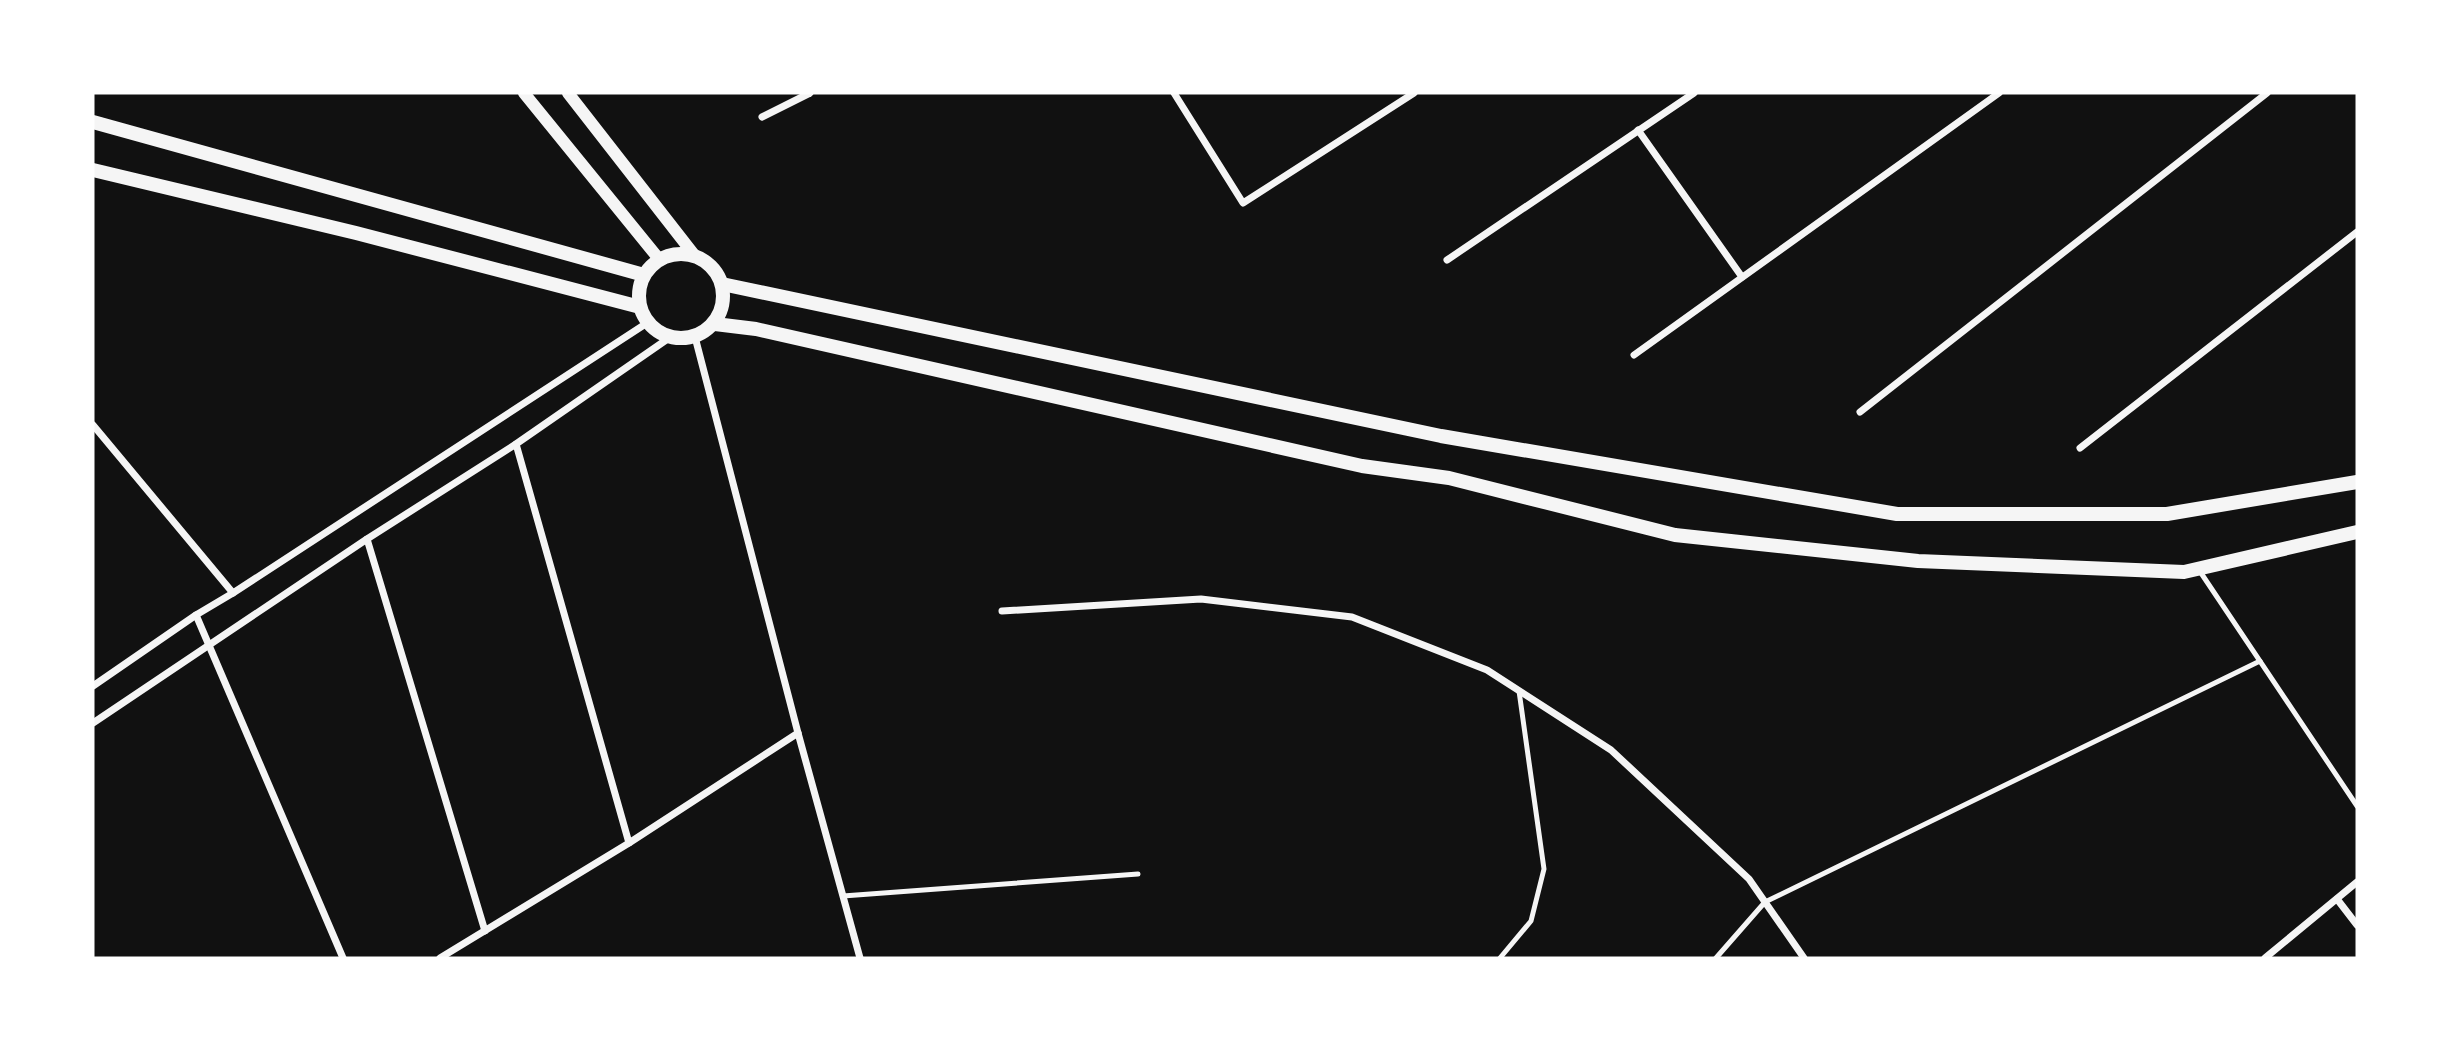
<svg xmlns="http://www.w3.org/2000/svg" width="2450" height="1051" viewBox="0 0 2450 1051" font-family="'Fira Sans',sans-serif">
<rect width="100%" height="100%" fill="#111"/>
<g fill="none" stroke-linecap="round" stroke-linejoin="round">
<g stroke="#f5f5f5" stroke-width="5">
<path d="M2199,570L2357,806"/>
<path d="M843,896L1138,874"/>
<path d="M1500,958L1531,921L1544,869L1519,691"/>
<path d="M1716,958L1765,902L2260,661"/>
</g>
<g stroke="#f5f5f5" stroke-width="7">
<path d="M1174,93L1243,203L1414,93"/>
<path d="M762,117L810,93"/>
<path d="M1638,130L1742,277"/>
<path d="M1447,260L1694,93"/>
<path d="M695,337L798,733L860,958"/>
<path d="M1634,355L1999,93"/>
<path d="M1860,412L2267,93"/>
<path d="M93,425L233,593"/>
<path d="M516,444L629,843"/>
<path d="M2080,448L2357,232"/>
<path d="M367,539L485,931"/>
<path d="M1002,611L1201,599L1352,617L1487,670L1611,750L1749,879L1804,958"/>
<path d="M196,615L343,958"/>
<path d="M93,686L196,615L233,593L647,323"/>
<path d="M93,723L367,539L516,444L669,338"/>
<path d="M2337,899L2357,925"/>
<path d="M440,958L629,843L798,733"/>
<path d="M2265,958L2357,882"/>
</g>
<g stroke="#f5f5f5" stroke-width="12">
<path d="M524,93L659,259"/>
<path d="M568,93L695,256"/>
</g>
<g stroke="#f5f5f5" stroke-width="14">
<path d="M93,122L644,275"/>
<path d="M93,170L356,233L640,307"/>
<circle cx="681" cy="296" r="42"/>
<path d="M722,284L1441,436L1897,514H2167L2357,482"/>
<path d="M715,324L756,329L1362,466L1449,478L1675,535L1918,561L2184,572L2357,532"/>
</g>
</g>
<rect width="2450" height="1051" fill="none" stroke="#ffffff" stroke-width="189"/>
</svg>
